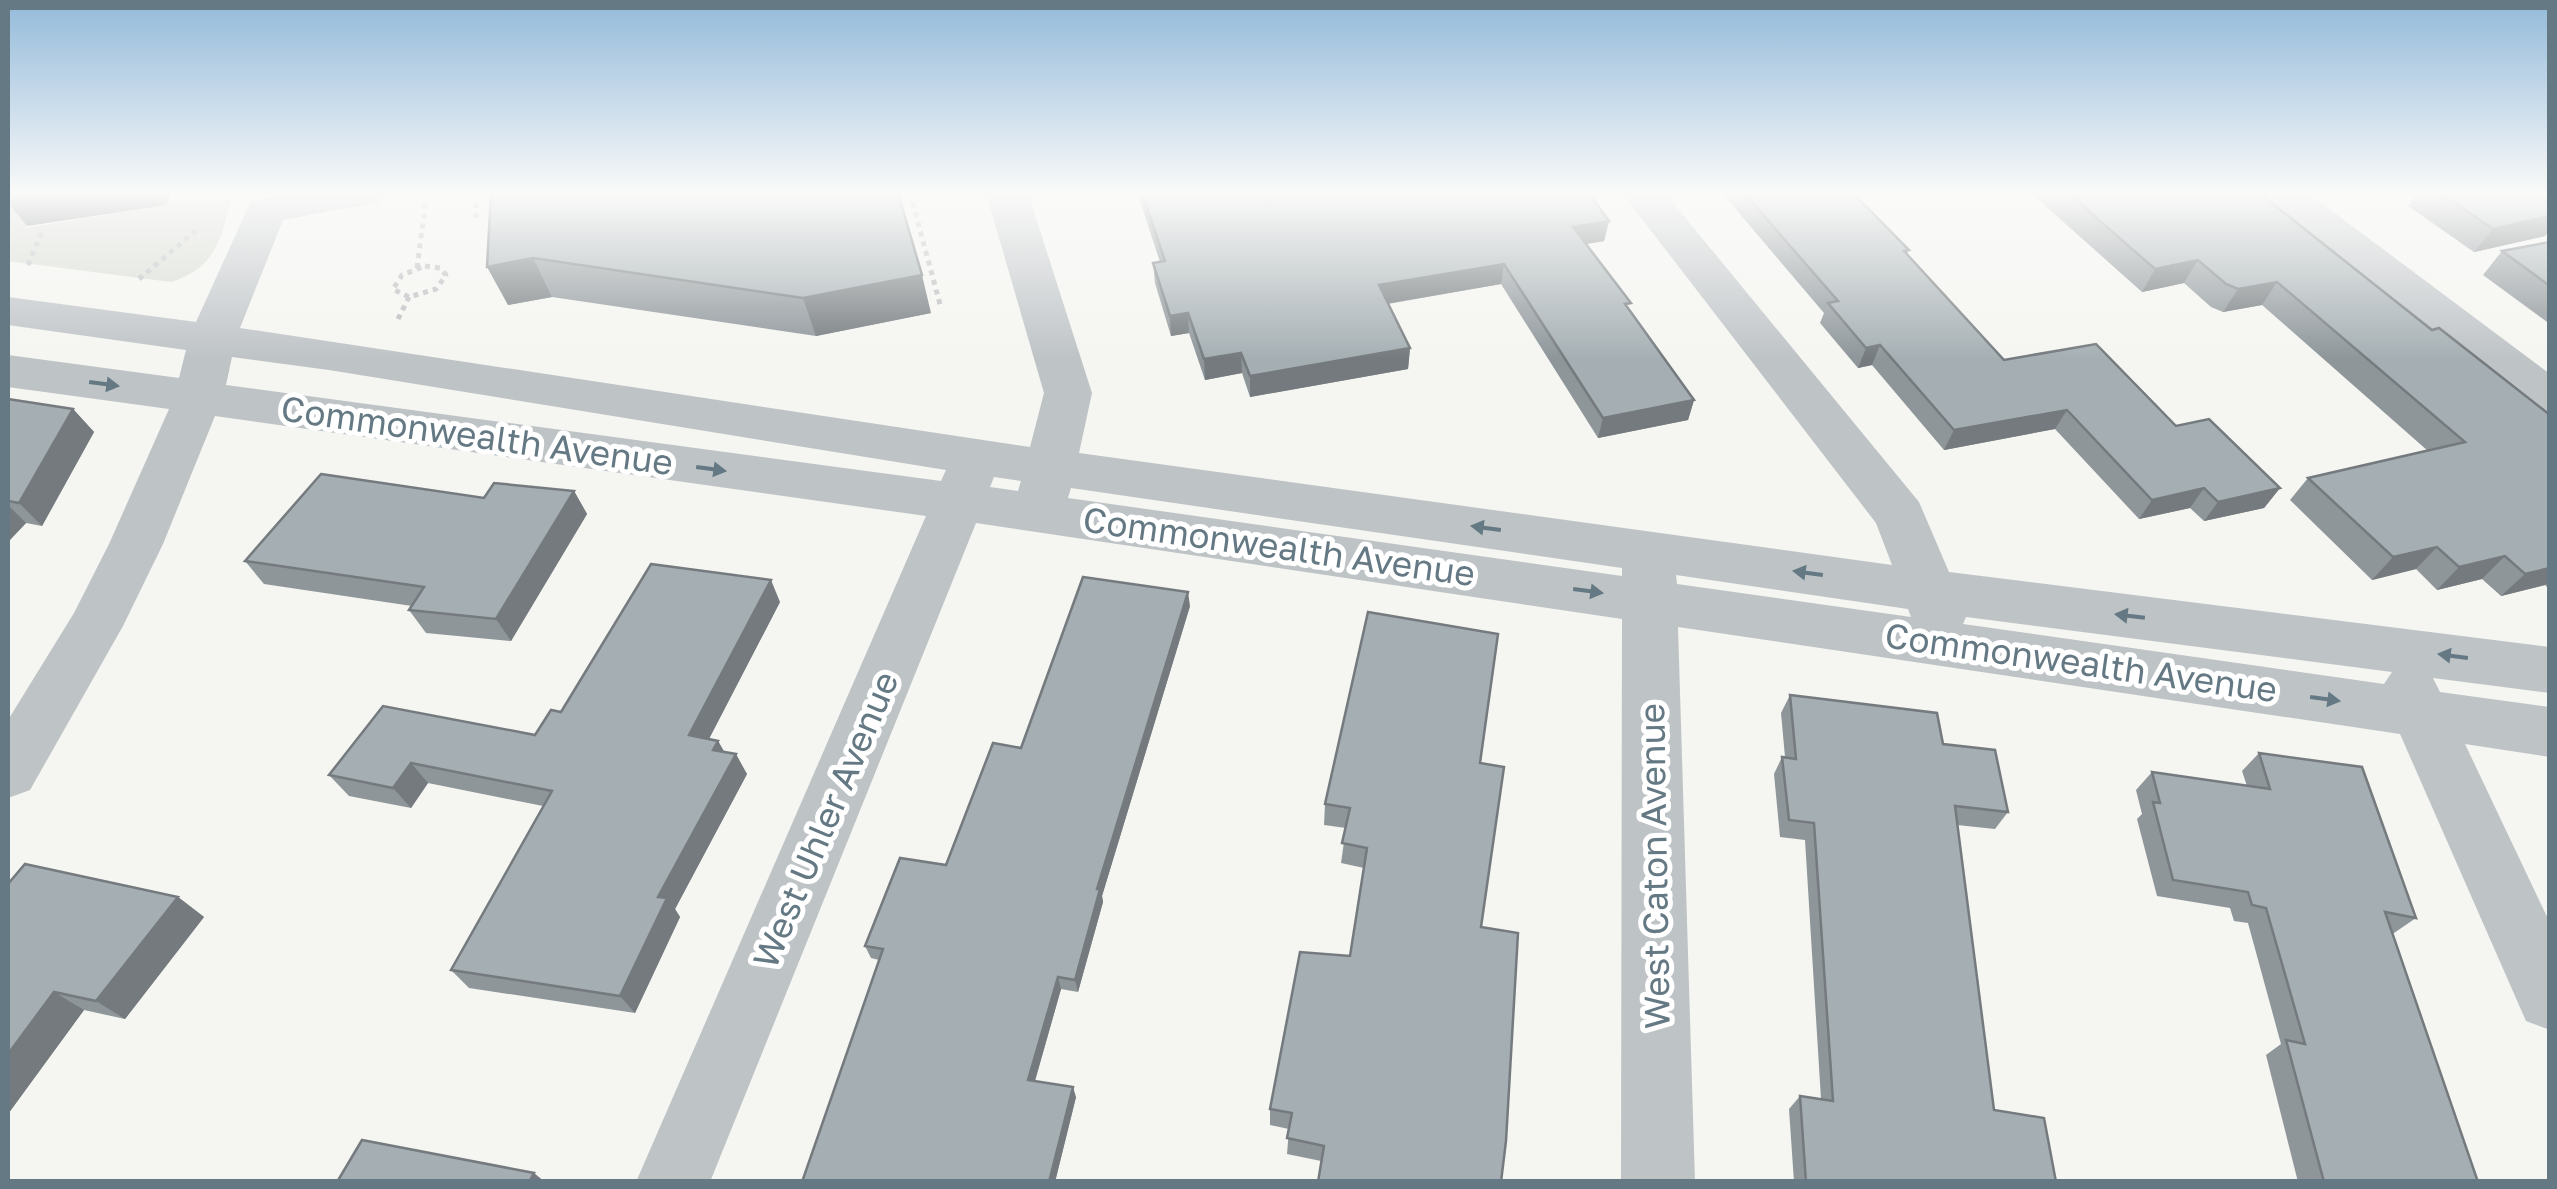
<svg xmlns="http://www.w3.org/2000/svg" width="2557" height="1189" viewBox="0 0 2557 1189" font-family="'Golos Text',sans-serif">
<rect width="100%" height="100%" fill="#f5f5f1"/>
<path fill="#d5dad0" d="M8,193H39L26,228L232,194C222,238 216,268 171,282L8,261Z"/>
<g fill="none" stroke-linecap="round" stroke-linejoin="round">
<g stroke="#b8bbbd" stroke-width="5" stroke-dasharray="5 5" stroke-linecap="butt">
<path d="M476,193V221"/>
<path d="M910,193L941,308"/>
<path d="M28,265L42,232"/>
<path d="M425,266L440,268L446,275L436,289L409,297L393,289L402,275Z"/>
<path d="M417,268L426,199"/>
<path d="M139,279L198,229"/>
<path d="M398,319L409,297"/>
</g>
<g fill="#bec3c6" fill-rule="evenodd">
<path d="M293,193H385L379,202L283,220L240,328L1030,447L1044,393L986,193H1028L1092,393L1079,453L1892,565L1876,523L1622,193H1665L1919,502L1949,572L2550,647V693L2433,678L2440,692L2550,707V757L2465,744L2550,923V1030L2526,1021L2400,734L1678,627L1695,1182H1621L1622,619L976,523L710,1182H636L926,516L215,416L163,544L123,626L30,790L8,798V720L74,613L109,544L169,409L8,387V355L179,378L186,350L8,325V297L196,322L251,201ZM232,357L329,370L946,470L941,481L226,385ZM994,477L1021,481L1018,491L990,487ZM1071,488L1622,568V576L1068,498ZM1676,575L1908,609L1911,617L1677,584ZM1966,617L2392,672L2384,684L1963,624Z"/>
<path d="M2261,193H2308L2550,374V415L2533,411L2267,202Z"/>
</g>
</g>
<g fill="#8e969a">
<path d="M491,193L931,313L816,336L552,297L508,305Z"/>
<path d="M1139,193H1589L1609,221L1604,241L1586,244L1629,309L1694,400L1688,420L1598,438L1501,284L1388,304L1410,348L1408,369L1250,397L1242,373L1205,380L1189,333L1171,336L1155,283L1153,263L1160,262L1140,201Z"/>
<path d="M1722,193H1853L1909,250L1907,254L2004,360L2176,426L2280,488L2264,508L2204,521L2190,508L2139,519L2055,429L1944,450L1872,365L1858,368L1820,323L1824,313Z"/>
<path d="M2031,193H2259L2432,330L2550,415V590L2545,585L2501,596L2482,579L2437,590L2416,569L2372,580L2290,500L2308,478L2428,451L2262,305L2223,312L2211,307L2184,283L2142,292Z"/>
<path d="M2418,193H2534L2550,203V231L2545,236L2474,252L2408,206Z"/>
<path d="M2550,242V324L2483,275L2502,251Z"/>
<path d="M8,399L73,409L94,432L42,526L26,523L8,542Z"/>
<path d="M574,491L587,514L511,641L426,633L409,610L412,606L264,584L245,561L484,498Z"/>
<path d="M780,602L709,739L718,741L724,751L747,774L675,909L680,917L635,1013L469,988L451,970L543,806L428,783L411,808L349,796L329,775L535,735L561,712Z"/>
<path d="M1190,606L1102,896L1103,902L1078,992L1061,989L1035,1081L1076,1097L1055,1182L879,960L871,958L865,946L946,865L1021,748Z"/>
<path d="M1498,634L1321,1161L1287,1154L1289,1129L1270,1125V1109L1350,956L1364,868L1341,863L1346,828L1324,825L1325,804Z"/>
<path d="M1790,695L1943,744L2008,812L1995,829L1957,825L1994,1110L2056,1182H1794L1789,1109L1800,1096L1821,1099L1805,840L1780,837L1774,774L1782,757H1785L1781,713Z"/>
<path d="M2259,753L2416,918L2394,933H2393L2478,1182H2298L2266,1055L2281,1044L2248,923L2234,921L2230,908L2157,896L2137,819L2142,814L2136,790L2152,772L2247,786L2242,771Z"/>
<path d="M8,884L178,897L204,917L125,1019L84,1010L8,1114Z"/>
</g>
<g fill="#747a7d">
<path d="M8,193H171L167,205L27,226L8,203Z"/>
<path d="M2550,216V231L2545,236L2474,252L2493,229Z"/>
<path d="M1609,221L1604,241L1569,247L1573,227Z"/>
<path d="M533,258L552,297L508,305L487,267Z"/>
<path d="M2198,260L2184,283L2142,292L2155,269Z"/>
<path d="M1504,264L1501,284L1378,305L1379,285Z"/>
<path d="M922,275L931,313L816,336L803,298Z"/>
<path d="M2277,282L2262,305L2223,312L2238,289Z"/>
<path d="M1188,313L1189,333L1171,336L1170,316Z"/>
<path d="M1880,345L1872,365L1858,368L1866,348Z"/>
<path d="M1410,348L1408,369L1250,397V376Z"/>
<path d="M1241,353L1242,373L1205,380L1204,359Z"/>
<path d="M1694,400L1688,420L1598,438L1603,418Z"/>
<path d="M73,409L94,432L42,526L19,503Z"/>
<path d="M2067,410L2055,429L1944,450L1954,430Z"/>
<path d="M2204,488L2190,508L2139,519L2152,500Z"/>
<path d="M2280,488L2264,508L2204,521L2218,502Z"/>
<path d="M574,491L587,514L511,641L496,619Z"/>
<path d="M8,505L26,523L8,542Z"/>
<path d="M2437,547L2416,569L2372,580L2393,557Z"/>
<path d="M2505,556L2482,579L2437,590L2459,567Z"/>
<path d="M2550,568V581L2545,585L2501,596L2525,574Z"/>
<path d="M771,580L780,602L700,756L689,735Z"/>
<path d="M1188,592L1190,606L1102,896L1103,902L1078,992L1075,980L1097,889Z"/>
<path d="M718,741L729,761L713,750Z"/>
<path d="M736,754L747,774L675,909L680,917L635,1013L620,996L658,897Z"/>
<path d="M411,763L428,783L411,808L393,788Z"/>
<path d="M178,897L204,917L125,1019L96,1001Z"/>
<path d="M1058,977L1061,989L1032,1091L1028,1080Z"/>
<path d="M54,992L84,1010L8,1114V1054Z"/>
<path d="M1073,1087L1076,1097L1055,1182H1049Z"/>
<path d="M534,1173L545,1182H529Z"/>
</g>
<g fill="#a5afb3" stroke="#747a7d" stroke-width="2.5">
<path d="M491,193H898L922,275L803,298L533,258L487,267Z"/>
<path d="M1142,193H1589L1609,221L1573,227L1631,303L1625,304L1694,400L1603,418L1504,264L1379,285L1410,348L1250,376L1241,353L1204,359L1188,313L1170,316L1153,263L1165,261Z"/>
<path d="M1744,193H1853L1909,250L1904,251L2004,360L2096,344L2176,426L2209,419L2280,488L2218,502L2204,488L2152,500L2067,410L1954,430L1880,345L1866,348L1828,303L1838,301Z"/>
<path d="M2068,193H2259L2432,330L2439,328L2550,415V568L2525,574L2505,556L2459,567L2437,547L2393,557L2308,478L2465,442L2277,282L2238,289L2226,284L2198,260L2155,269Z"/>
<path d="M2440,193H2534L2550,203V216L2493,229Z"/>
<path d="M2550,242V286L2502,251Z"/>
<path d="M8,399L73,409L19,503L8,501Z"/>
<path d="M321,474L484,498L494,483L574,491L496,619L409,610L424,587L245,561Z"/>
<path d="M651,564L771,580L689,735L718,741L713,750L736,754L658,897L667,898L620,996L451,970L552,791L411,763L393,788L329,775L383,706L535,735L551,710L561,712Z"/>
<path d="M1083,577L1188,592L1097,889H1100L1075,980L1058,977L1028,1080L1073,1087L1049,1182H802L883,949L865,946L900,858L946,865L993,743L1021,748Z"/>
<path d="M1368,612L1498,634L1480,763L1504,767L1481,927L1518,933L1506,1141L1501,1182H1318L1324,1146L1287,1138L1292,1113L1270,1109L1300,952L1350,956L1367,848L1342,843L1350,808L1325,804Z"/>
<path d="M1790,695L1937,713L1943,744L1995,750L2008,812L1955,806L1994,1110L2044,1118L2056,1182H1806L1800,1096L1833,1101L1814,823L1789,820L1782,757L1796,759Z"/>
<path d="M2259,753L2362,767L2416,918L2385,912L2478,1182H2324L2286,1040L2305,1044L2266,908L2252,905L2248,892L2173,880L2153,802L2160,803L2152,772L2270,789Z"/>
<path d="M25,864L178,897L96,1001L54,992L8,1054V884Z"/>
<path d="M362,1140L534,1173L529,1182H337Z"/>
</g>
<defs><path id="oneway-solid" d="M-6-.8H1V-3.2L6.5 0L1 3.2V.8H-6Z" transform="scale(2.5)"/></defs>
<g fill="#647983">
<use href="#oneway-solid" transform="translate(104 384) rotate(8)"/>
<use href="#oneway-solid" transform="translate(711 469) rotate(8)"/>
<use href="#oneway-solid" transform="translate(1486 528) rotate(-172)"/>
<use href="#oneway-solid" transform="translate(1808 573) rotate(-172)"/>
<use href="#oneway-solid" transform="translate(1588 591) rotate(8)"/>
<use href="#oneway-solid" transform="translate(2130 616) rotate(-173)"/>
<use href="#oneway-solid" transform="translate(2453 656) rotate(-172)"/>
<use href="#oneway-solid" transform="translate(2325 699) rotate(8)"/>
</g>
<linearGradient id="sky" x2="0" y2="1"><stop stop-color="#93bada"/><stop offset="0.54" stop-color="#fafaf9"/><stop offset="1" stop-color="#fafaf9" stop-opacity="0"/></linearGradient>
<rect width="2557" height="359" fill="url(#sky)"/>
<g text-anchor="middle" stroke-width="10" stroke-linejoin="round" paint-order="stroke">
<g font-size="35" fill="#647983" stroke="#fff">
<text transform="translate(477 436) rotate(8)" y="12">Commonwealth Avenue</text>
<text transform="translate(1279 547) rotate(8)" y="12">Commonwealth Avenue</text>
<text transform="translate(2081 663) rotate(8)" y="12">Commonwealth Avenue</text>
<text transform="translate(826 820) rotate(-67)" y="12">West Uhler Avenue</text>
<text transform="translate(1655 866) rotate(-91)" y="12">West Caton Avenue</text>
</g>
</g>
<rect width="2557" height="1189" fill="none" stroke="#647983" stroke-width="20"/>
</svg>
